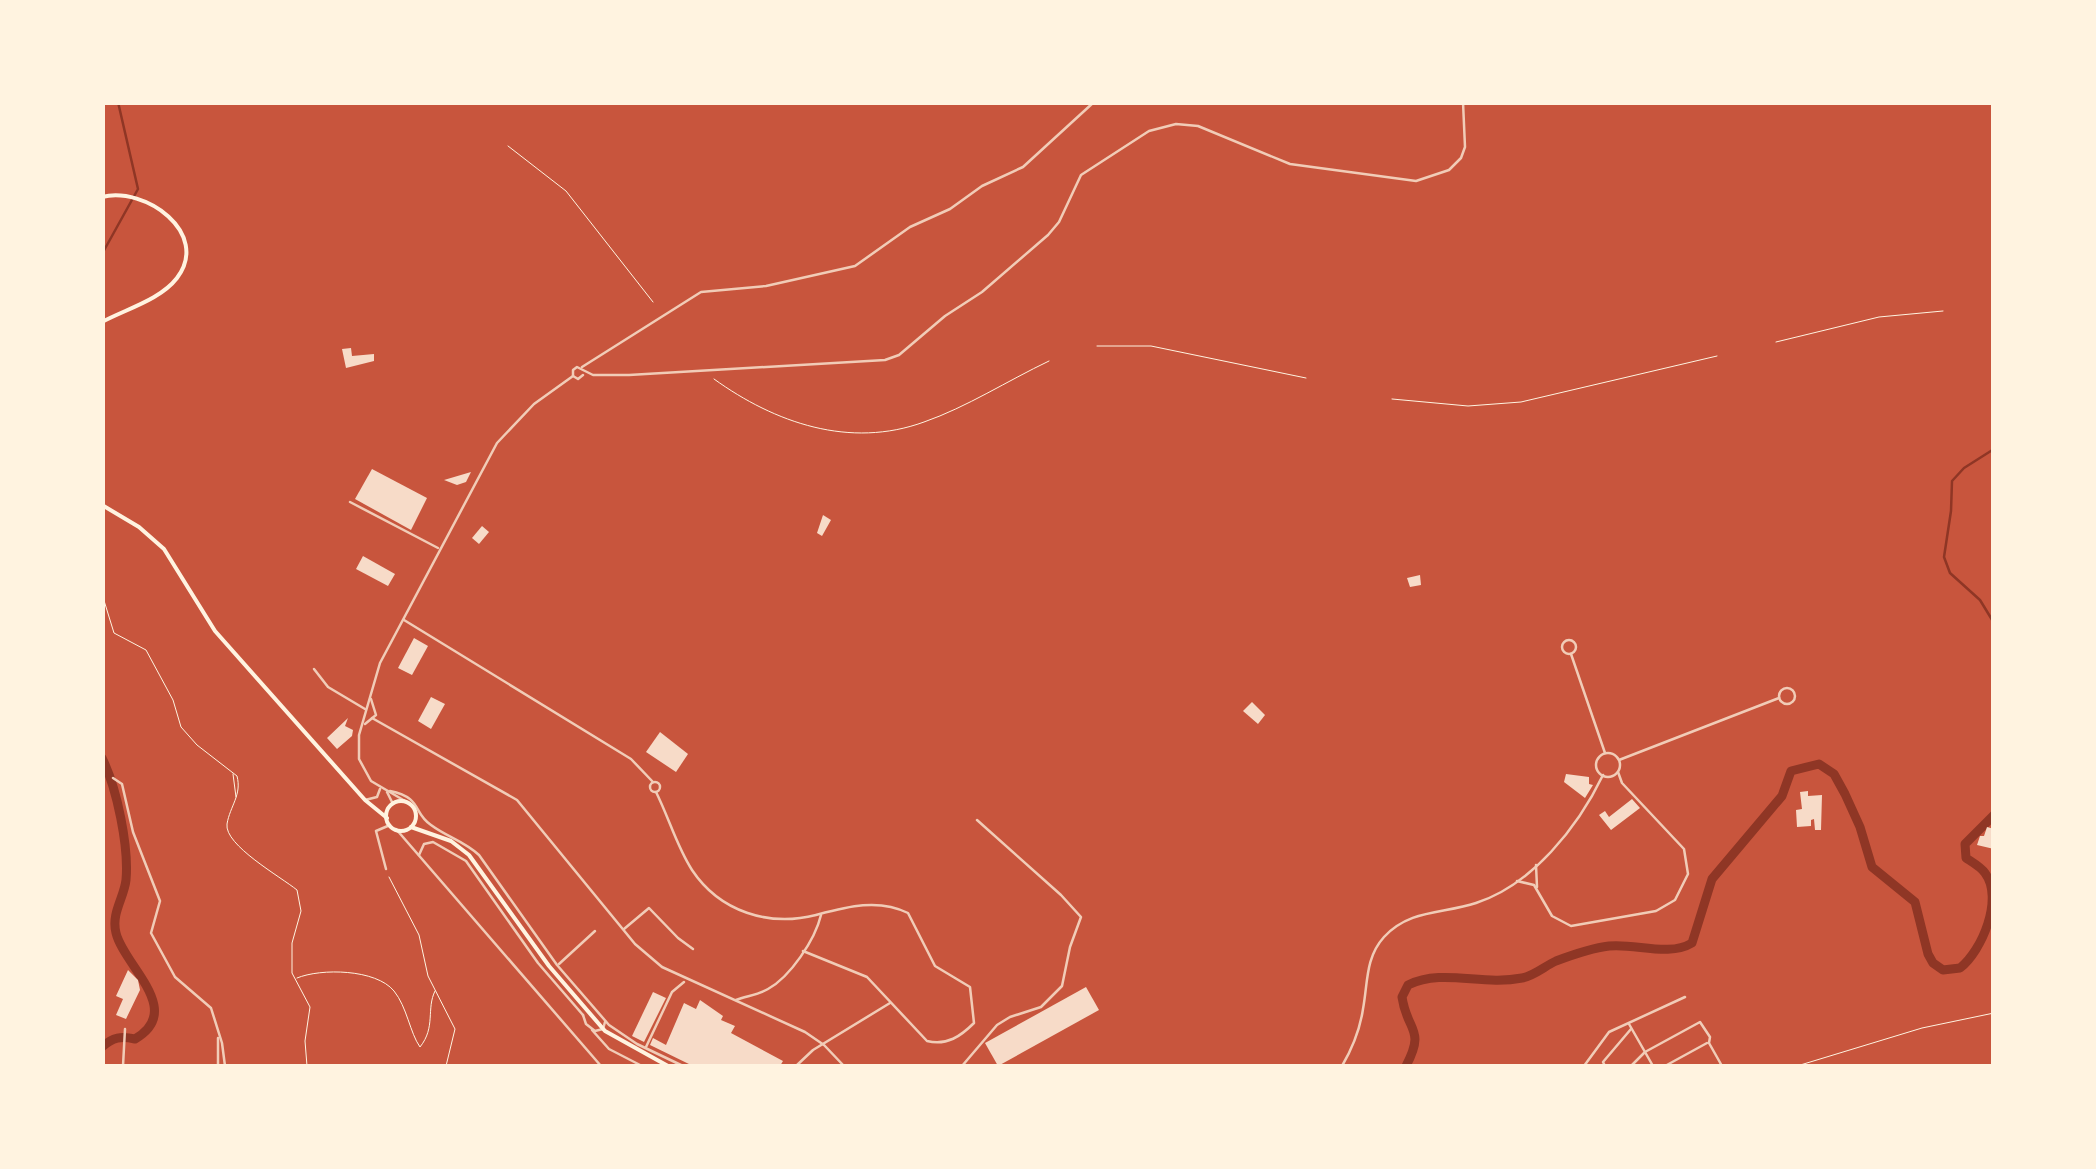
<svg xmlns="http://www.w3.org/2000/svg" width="2096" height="1169" viewBox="0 0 2096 1169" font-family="Spectral,serif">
<rect width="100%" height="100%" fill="#c8553d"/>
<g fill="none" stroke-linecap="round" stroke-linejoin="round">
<g stroke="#8f3625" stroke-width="2.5">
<path d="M102,254L138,189L118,102"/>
<path d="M1994,449L1964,468L1952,481L1951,511L1944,557L1950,573L1980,600L1994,623"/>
</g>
<g stroke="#8f3625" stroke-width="9">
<path d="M102,758C117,788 129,847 126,880C124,898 111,913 116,933C124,966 185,1010 135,1039C121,1036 113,1037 102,1047"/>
<path d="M1406,1066C1426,1028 1407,1032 1402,997L1408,985C1443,968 1481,986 1522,978C1534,976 1545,966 1556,961C1572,955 1592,948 1609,946C1635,943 1669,957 1692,943L1712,879L1782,796L1791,771L1819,764L1834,774L1845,794L1860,827L1872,867L1915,902L1928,954L1933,963L1943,970L1960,968C1982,951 2004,898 1985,873C1981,867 1972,862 1966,858L1965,844L1994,815"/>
</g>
</g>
<g fill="#f7dbc8">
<path d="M351,348L352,356L374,354V361L346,368L342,349Z"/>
<path d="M372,469L427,498L411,530L355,499Z"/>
<path d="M471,472L466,482L457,485L444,480Z"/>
<path d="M823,515L831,520L822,536L817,533Z"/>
<path d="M482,526L489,532L479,544L472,538Z"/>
<path d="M363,556L395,574L388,586L356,569Z"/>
<path d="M1420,575L1421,585L1410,587L1407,578Z"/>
<path d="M414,638L428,646L412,675L398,668Z"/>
<path d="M431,697L445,704L431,729L418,721Z"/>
<path d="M1252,702L1265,715L1258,724L1243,711Z"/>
<path d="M348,718L345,726L353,730L352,736L337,749L327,738Z"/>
<path d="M660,732L688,754L676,772L646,752Z"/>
<path d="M1566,774L1589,777V784L1593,785L1585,798L1564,782Z"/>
<path d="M1808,791V796L1822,795L1821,830H1815L1814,819L1811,820V826L1797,827L1796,810L1802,809L1800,792Z"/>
<path d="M1632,799L1640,808L1611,830L1599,815L1605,811L1609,817Z"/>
<path d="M1987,827L1994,829V849L1977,845L1980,836H1984Z"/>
<path d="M128,970L138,980L140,990L126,1019L116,1015L123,999L116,996Z"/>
<path d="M1086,987L1099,1010L998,1066L985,1043Z"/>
<path d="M653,992L666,998L644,1042L632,1036Z"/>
<path d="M700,1000L723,1016L721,1020L735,1026L731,1033L783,1061L780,1066H693L650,1045L653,1038L666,1045L684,1003L696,1009Z"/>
</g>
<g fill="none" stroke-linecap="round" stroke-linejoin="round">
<g stroke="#fff3e0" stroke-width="1">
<path d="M508,146L566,191L653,302"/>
<path d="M1776,342L1879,317L1943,311"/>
<path d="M1097,346H1151L1306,378"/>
<path d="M714,379C775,423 850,449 924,422C967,407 1007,381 1049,361"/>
<path d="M1392,399L1468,406L1521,402L1717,356"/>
<path d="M102,594L114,633L146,650L173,700L181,727L197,745L237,776C242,795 230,806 227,824C224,845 281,877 297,890L301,911L292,943V973L310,1007L305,1041L307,1066"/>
<path d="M233,774L236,797"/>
<path d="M389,877L419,935L428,976L455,1029L446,1066"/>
<path d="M297,978C321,968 376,969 394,991C407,1007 410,1033 420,1047C436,1027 426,1009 435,991"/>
<path d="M1797,1066L1922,1028L1994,1013"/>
</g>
<g stroke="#f1ccb7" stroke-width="2.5">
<path d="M350,502L438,548"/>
<path d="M404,620L631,759L653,782"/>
<circle cx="1569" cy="647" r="7"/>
<path d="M1571,654L1605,753"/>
<path d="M314,669L328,687L365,709"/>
<circle cx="1787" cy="696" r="8"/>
<path d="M372,718L517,800L635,944L662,967L805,1032L824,1045L844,1066"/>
<circle cx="1608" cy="765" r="12"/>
<path d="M1619,760L1779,698"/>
<path d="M113,778L122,784L133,832L160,901L151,933L175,977L211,1008L222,1043L225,1066"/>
<circle cx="655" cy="787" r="5"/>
<path d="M390,791C423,798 412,812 431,825C447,837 464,841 479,855L557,965L609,1025L637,1044L683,1066"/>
<path d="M656,792C669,818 677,847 692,870C720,912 769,927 816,915C846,907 878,898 908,913L935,966L970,987L974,1023C961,1036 947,1046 927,1041L867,977L803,951"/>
<path d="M419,855L424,844L433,842L466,861L538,963L583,1015"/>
<path d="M1536,865L1537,887"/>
<path d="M386,869L376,831L390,825"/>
<path d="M1517,881L1534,885L1552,916L1571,926L1656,911L1675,900L1688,874L1684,849L1622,783L1618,772"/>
<path d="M624,929L649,908L678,938L693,949"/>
<path d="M559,964L595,931"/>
<path d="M736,1000C746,996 758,995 768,989C790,977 815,940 821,915"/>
<path d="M583,1015L586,1024L595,1031L603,1029L605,1022"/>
<path d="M1629,1024L1653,1066"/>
<path d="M592,1030L609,1049L642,1066"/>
<path d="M646,1047L672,992L684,982"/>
<path d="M123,1066L125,1029"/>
<path d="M218,1066V1038"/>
<path d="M796,1066L813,1050L890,1003"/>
<path d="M962,1066L997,1025L1010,1017L1041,1007L1062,986L1070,947L1081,917L1061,895L977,820"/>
<path d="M1342,1066C1352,1049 1360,1029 1363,1009C1368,983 1365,958 1384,937C1410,909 1443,914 1476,903C1532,885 1578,827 1603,775"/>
<path d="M1584,1066L1609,1032L1685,997"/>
<path d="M1605,1066L1603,1062L1631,1029"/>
<path d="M1631,1066L1645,1052L1700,1022L1710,1037L1709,1043L1722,1066"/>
<path d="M1665,1066L1707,1043"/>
</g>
<g stroke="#f1ccb7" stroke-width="2.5">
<path d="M582,367L701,292L766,286L855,266L910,227L950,209L982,186L1023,167L1094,102"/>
<path d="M573,376V370L577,367L593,375H629L885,360L899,355L945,316L982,292L1048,235L1059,222L1081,175L1149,131L1176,124L1198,126L1290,164L1416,181L1449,170L1461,158L1465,147L1463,102"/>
<path d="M365,724L376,715L371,699"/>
<path d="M387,792L393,804"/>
<path d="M365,800L377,797L380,789"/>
<path d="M405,801L371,781L359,759V735L380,663L497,443L534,404L573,376L578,379L583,375"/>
<path d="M396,829L601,1066"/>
</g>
<g stroke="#fff3e0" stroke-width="4">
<path d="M102,197C145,186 211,233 177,278C160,300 126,309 102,322"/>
<path d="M102,505L139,527L164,549L215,631L365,800L387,818"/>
<circle cx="401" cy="816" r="15"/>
<path d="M411,827L451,841L469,855L549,966L605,1031L668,1066"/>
</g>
</g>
<rect width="2096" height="1169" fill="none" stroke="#fff3e0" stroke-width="210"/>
</svg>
